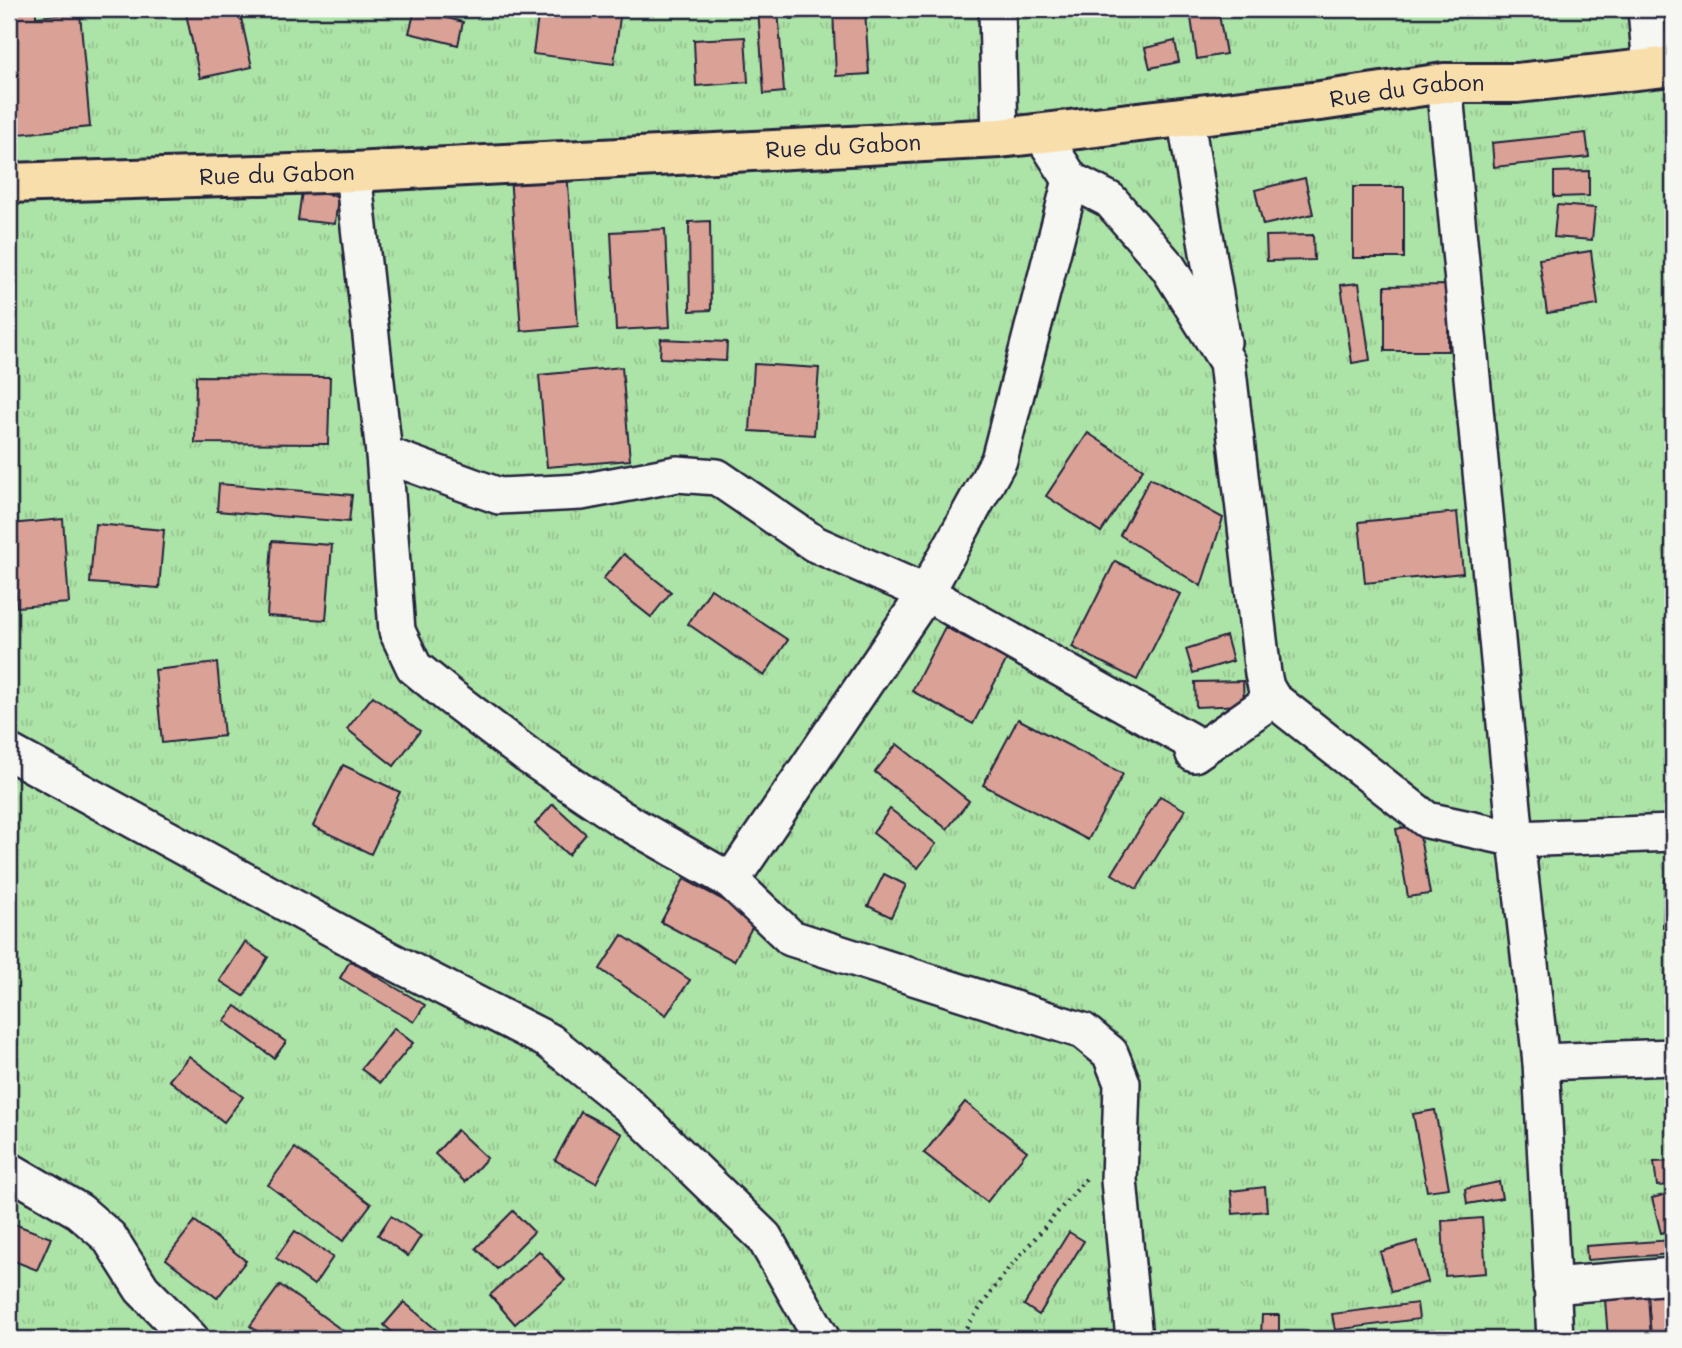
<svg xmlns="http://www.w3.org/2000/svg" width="1682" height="1348" viewBox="0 0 1682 1348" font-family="Mali,sans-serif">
<defs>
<pattern id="grass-tufts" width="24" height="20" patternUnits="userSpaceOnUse" patternTransform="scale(1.75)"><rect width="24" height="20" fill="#ace3a6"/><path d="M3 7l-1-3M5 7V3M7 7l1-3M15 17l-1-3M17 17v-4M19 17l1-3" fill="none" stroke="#94c290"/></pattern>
</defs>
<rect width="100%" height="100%" fill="#f6f6f2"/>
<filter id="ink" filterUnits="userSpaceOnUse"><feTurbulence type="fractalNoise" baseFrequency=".0143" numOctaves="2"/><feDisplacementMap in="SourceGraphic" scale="14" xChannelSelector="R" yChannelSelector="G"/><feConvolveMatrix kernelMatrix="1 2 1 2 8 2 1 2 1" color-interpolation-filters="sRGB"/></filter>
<g filter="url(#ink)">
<rect fill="url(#grass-tufts)" stroke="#678270" stroke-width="2" x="9" y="9" width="1664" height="1330"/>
<g fill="#daa196" stroke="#22223b" stroke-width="2">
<path d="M9,9H36V17L80,13L90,127L9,135Z"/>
<path d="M185,9H239L252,67L200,78Z"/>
<path d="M539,9H621L614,64L533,54Z"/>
<path d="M758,9H778L784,92L764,94Z"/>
<path d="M789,9H814L815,17L790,19Z"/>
<path d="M833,9H865L869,74L836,76Z"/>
<path d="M1218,9L1226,54L1197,59L1190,11Z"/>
<path d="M415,10L463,22L458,45L409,33Z"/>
<path d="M745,37L748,82L696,86L694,40Z"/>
<path d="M1175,41L1179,62L1150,68L1145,48Z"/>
<path d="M1586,133L1589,157L1494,167L1492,143Z"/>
<path d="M567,170L578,326L521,331L510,175Z"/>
<path d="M1589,171V196L1554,197V172Z"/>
<path d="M1305,178L1313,214L1263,225L1255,190Z"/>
<rect x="1353" y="187" width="51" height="71"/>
<path d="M302,191L338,196L335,224L298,220Z"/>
<path d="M1557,205L1595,208L1592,240L1554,237Z"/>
<path d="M710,221L711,310L690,311L689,222Z"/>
<path d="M665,229L670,327L616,330L611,232Z"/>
<path d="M1313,235L1314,260L1267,261L1266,236Z"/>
<path d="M1591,251L1598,305L1547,313L1539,259Z"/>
<path d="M1359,283L1370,360L1352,363L1341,285Z"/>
<path d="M1448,285V351H1385V286Z"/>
<path d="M661,339L727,342L726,361L660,358Z"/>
<path d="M754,364L819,368L814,435L750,431Z"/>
<path d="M622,367L630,460L547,467L539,375Z"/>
<path d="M196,376L330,377L328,444L195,443Z"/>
<path d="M1088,433L1143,469L1101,532L1046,496Z"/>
<path d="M1150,478L1223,518L1201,586L1120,535Z"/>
<path d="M219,484L352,495L349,522L217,511Z"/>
<path d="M1457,512L1463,573L1365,583L1359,522Z"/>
<path d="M63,519L69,603L17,607L10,524Z"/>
<path d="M95,524L164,530L159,588L90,583Z"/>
<path d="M272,541L332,545L326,620L267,616Z"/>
<path d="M624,554L671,592L651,617L603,579Z"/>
<path d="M1115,561L1180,594L1137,680L1072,647Z"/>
<path d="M711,589L788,640L764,676L688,624Z"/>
<path d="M945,627L1007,659L973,724L912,691Z"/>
<path d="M1226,636L1233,661L1193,673L1186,649Z"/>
<path d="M217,663L224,736L162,743L155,670Z"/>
<path d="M1243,681L1244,705L1196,707L1195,682Z"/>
<path d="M373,696L420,731L394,766L347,729Z"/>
<path d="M1018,719L1123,774L1088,840L983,785Z"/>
<path d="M897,744L969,801L947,829L875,772Z"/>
<path d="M343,765L400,792L371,854L313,826Z"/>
<path d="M1160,796L1185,810L1137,889L1112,874Z"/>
<path d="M553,804L586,834L568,855L535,824Z"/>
<path d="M890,809L936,844L918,868L873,833Z"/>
<path d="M1418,825L1430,894L1408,897L1396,829Z"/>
<path d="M884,874L906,885L891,917L868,906Z"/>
<path d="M1665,878H1673V927H1663Z"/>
<path d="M684,879L757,918L734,961L661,922Z"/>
<path d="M622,935L690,980L666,1015L600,969Z"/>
<path d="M245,942L268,957L244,996L220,981Z"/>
<path d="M350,961L425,1005L414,1022L340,978Z"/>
<path d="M236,1006L286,1042L274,1058L224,1021Z"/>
<path d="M394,1028L413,1043L380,1083L361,1069Z"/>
<path d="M189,1056L243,1097L224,1122L169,1080Z"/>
<path d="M965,1102L1027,1151L987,1202L924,1153Z"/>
<path d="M1435,1110L1449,1188L1427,1191L1413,1114Z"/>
<path d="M581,1112L622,1134L596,1183L555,1160Z"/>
<path d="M457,1130L487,1158L465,1182L435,1154Z"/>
<path d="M295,1148L371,1204L343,1241L268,1185Z"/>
<path d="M1673,1161V1185L1657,1186L1654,1162Z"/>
<path d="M1499,1182L1502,1198L1467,1204L1465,1189Z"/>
<path d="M1265,1187L1267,1211L1233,1214L1231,1191Z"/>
<path d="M1671,1193L1673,1230L1661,1233L1652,1198Z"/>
<path d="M513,1211L534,1232L497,1269L476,1248Z"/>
<path d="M391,1216L421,1236L408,1256L378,1235Z"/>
<path d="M1482,1218L1486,1273L1445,1276L1442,1221Z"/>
<path d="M195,1221L246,1261L217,1298L166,1259Z"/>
<path d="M9,1222L51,1238L37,1270L9,1259Z"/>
<path d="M295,1231L333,1257L314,1285L276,1258Z"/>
<path d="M1069,1232L1084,1241L1039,1315L1024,1305Z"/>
<path d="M1673,1240V1254L1587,1260L1586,1246Z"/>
<path d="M1417,1241L1428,1282L1392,1292L1380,1252Z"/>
<path d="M539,1251L565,1280L515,1324L490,1295Z"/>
<path d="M280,1285L343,1331L336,1339H268L250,1326Z"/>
<path d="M1673,1294V1339H1651L1648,1296Z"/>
<path d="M1648,1296L1651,1339H1608L1605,1299Z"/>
<path d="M404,1302L447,1339H400L384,1325Z"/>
<path d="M1417,1303L1419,1319L1335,1330L1332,1314Z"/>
<path d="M1262,1315H1279V1335H1261Z"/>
</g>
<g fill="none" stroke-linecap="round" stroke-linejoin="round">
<defs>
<g id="minor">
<path d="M997,9L1000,138"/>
<path d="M1646,9L1651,67"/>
<path d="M1444,83L1516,839L1541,1062L1555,1339"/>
<path d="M1185,115L1223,342"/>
<path d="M1041,133L1071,180L1110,200L1168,267L1227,362L1263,674L1266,687L1273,699L1427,820L1516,839L1673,833"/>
<path d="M353,172L384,454L499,496L581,492L677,474L717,477L815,544L926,593L1190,741L1194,754L1273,699"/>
<path d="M384,454L397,631L414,667L448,695L527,755L622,819L731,881L791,938L1083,1031L1110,1053L1122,1083L1119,1180L1134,1339"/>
<path d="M9,752L388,959L549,1041L626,1103L764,1237L822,1339"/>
<path d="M731,881L926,593L999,460L1071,180"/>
<path d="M1541,1062L1673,1057"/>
<path d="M9,1170L79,1211L109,1237L142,1289L191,1339"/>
<path d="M1551,1286L1673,1276"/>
</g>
<g id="highway">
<path id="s1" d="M9,183L353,172L1000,138L1320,101L1444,83H1517L1673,66"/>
</g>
</defs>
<use href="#minor" stroke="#22223b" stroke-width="40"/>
<use href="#highway" stroke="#22223b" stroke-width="44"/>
<path stroke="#22223b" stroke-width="4.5" stroke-dasharray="2 5" stroke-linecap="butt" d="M958,1339L1005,1273L1086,1179"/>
<use href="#minor" stroke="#f6f6f2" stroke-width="35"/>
<use href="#highway" stroke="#f8deab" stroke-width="38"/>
</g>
</g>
<g text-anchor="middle" stroke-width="6" stroke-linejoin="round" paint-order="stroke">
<g font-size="23" fill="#22223b" stroke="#f6f6f2">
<text dy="8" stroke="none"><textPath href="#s1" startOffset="1402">Rue du Gabon</textPath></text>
<text dy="8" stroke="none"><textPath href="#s1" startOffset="835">Rue du Gabon</textPath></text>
<text dy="8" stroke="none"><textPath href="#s1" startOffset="268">Rue du Gabon</textPath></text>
</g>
</g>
<rect width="1682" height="1348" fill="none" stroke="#f6f6f2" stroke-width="35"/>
<rect x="18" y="18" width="1647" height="1313" fill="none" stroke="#22223b" stroke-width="2.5" filter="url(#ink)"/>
</svg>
